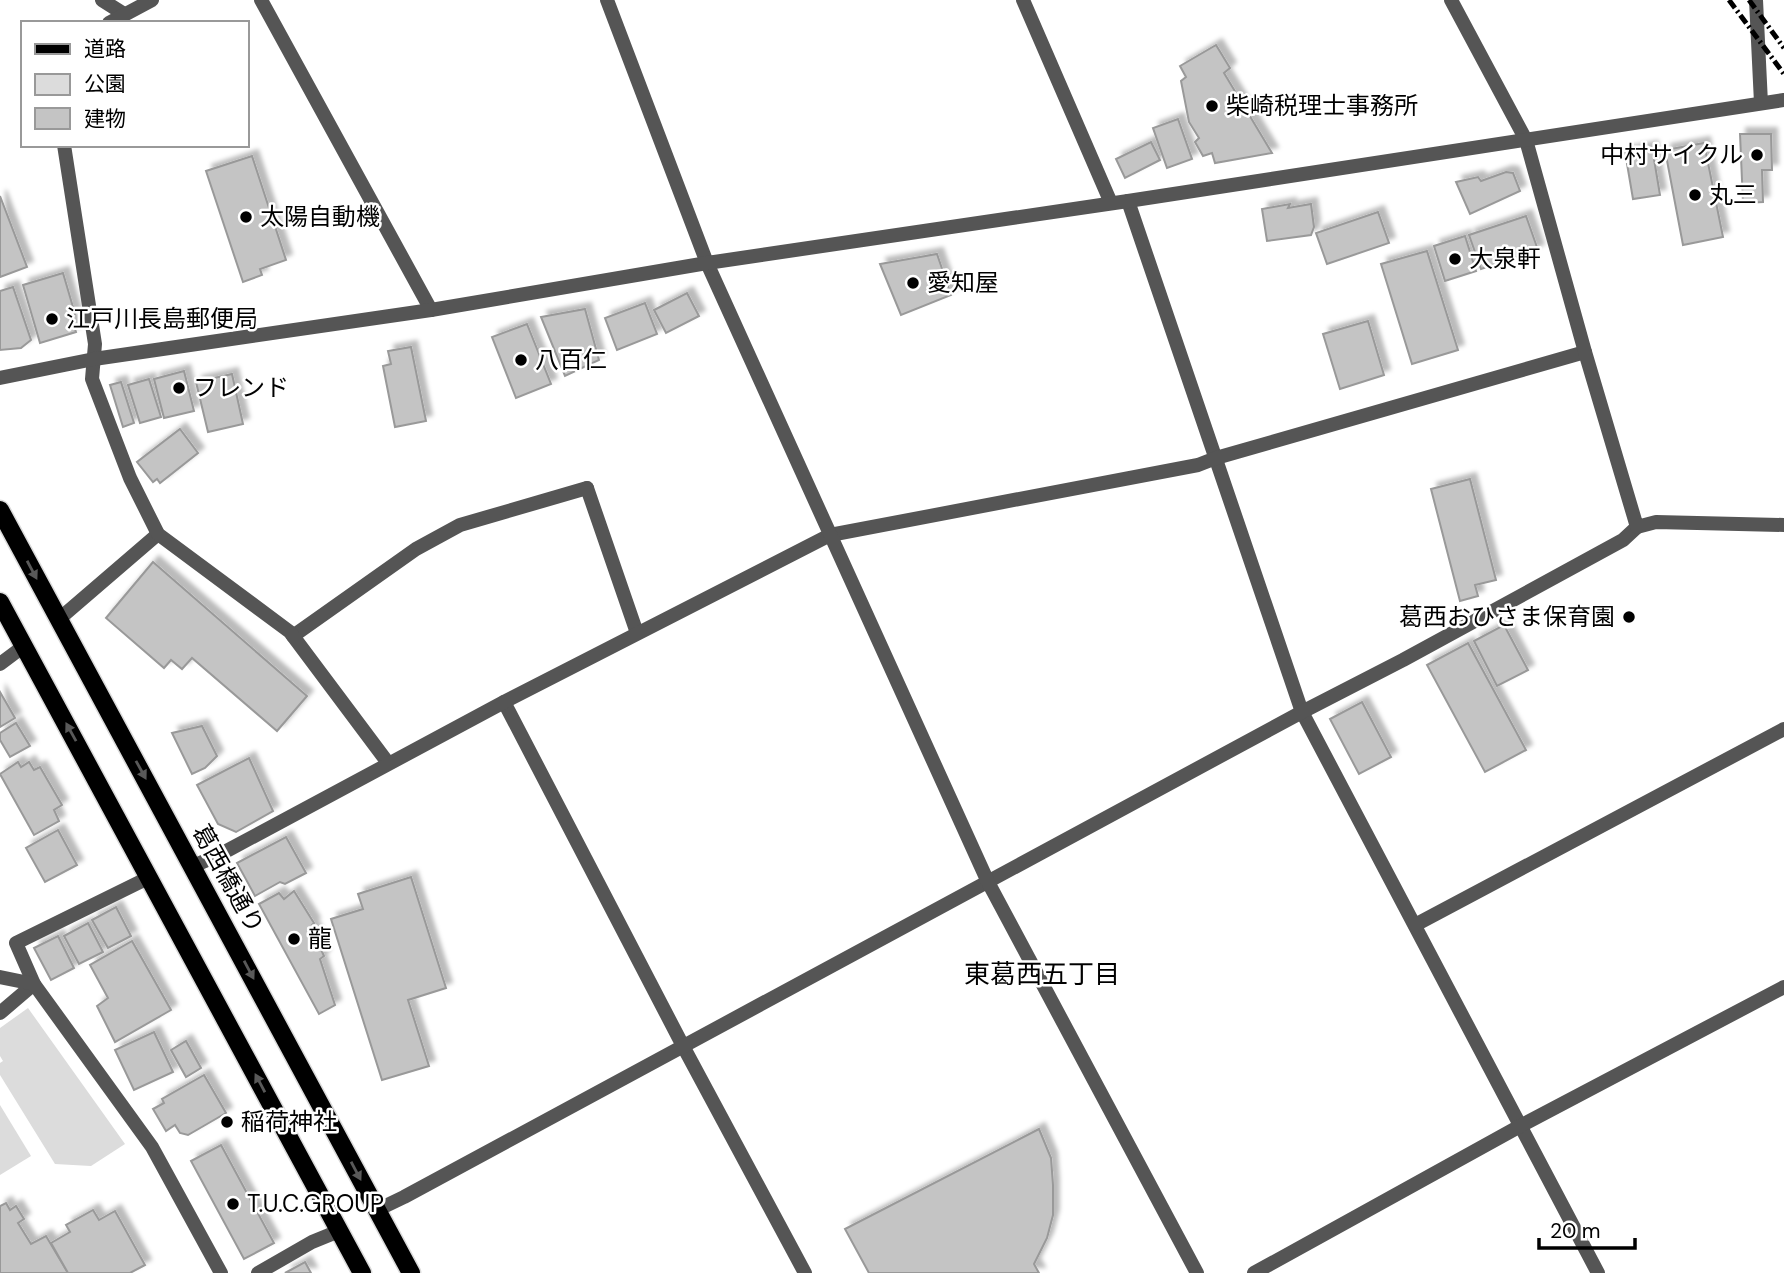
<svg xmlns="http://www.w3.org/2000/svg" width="1784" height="1273" viewBox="0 0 1784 1273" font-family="'DM Sans','Noto Sans JP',sans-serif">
<defs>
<filter id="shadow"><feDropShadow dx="6" dy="-6" stdDeviation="2" flood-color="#0004"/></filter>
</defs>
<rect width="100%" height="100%" fill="#fff"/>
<g fill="#dcdcdc">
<path d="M28,1008L125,1144L91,1166L55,1164L0,1075V1063L3,1061L0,1056V1028Z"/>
<path d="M0,1105L31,1156L0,1175Z"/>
</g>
<g fill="#c4c4c4" stroke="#999" stroke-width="2" filter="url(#shadow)">
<path d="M1216,45L1230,68L1224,73L1272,153L1215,163L1212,153L1203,156L1195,142L1199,138L1189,122L1181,81L1186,77L1180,66Z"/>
<path d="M1178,119L1192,159L1167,168L1153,128Z"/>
<path d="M1740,134H1771L1772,170H1762L1763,202L1743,203Z"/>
<path d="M1151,142L1160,160L1125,178L1116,159Z"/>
<path d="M1704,143L1723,237L1683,245L1665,150Z"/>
<path d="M1652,147L1660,195L1633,199L1625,152Z"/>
<path d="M252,156L286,260L260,269L262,275L243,282L206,171Z"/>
<path d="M1506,172L1513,173L1520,191L1470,214L1456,182L1478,177L1481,181Z"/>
<path d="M0,196L27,267L0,277Z"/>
<path d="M1290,204L1288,208L1311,204L1314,227L1311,235L1267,241L1262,209Z"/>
<path d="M1378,212L1389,243L1327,264L1316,233Z"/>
<path d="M1526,216L1538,250L1481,269L1469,235Z"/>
<path d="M1465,236L1476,271L1445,281L1434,246Z"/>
<path d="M1427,251L1458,350L1412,364L1381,264Z"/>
<path d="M937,254L951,295L901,315L880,264Z"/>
<path d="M63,273L75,314L71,316L76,332L40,343L23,285Z"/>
<path d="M13,287L31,340L21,348L0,350V291Z"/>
<path d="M687,293L699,316L666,333L654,310Z"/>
<path d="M645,303L657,334L617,350L605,318Z"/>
<path d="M585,309L599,360L565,376L541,317Z"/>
<path d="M1368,321L1384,375L1340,389L1323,334Z"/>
<path d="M527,324L551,384L516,398L492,337Z"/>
<path d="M411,347L426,421L395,427L383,366L391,364L388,351Z"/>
<path d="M184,371L194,411L164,418L154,379Z"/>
<path d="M232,374L243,424L208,432L196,382Z"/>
<path d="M149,379L161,417L140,423L128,385Z"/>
<path d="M121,382L134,423L123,427L110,385Z"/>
<path d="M180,429L198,453L160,483L157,479L153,482L137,462Z"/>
<path d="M1470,479L1496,580L1475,585L1478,596L1460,601L1431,489Z"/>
<path d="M153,562L307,696L277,731L192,658L182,669L171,660L164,668L106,618Z"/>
<path d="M1504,625L1528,670L1497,686L1474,641Z"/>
<path d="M1468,643L1526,750L1485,772L1427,665Z"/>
<path d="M0,692L15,718L0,727Z"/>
<path d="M1362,702L1391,757L1359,774L1330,719Z"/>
<path d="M16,723L30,746L10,757L0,740V733Z"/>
<path d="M202,726L217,756L205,768L192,774L172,733Z"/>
<path d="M249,758L273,811L236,832L218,824L197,785Z"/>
<path d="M18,762L21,767L29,762L34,770L40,767L62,805L54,810L59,821L34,835L0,774Z"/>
<path d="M58,830L77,865L45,882L26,848Z"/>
<path d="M286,837L306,873L285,884L280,882L255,896L237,863Z"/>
<path d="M411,877L446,988L408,1000L429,1066L382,1080L331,919L363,909L358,894Z"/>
<path d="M294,891L314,923L312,925L319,939L317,941L324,956L320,959L335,1005L319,1014L259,904L279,893L284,899Z"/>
<path d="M116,907L131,936L108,948L92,920Z"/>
<path d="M88,923L103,952L79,964L64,936Z"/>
<path d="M58,936L74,968L51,980L34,948Z"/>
<path d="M132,941L171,1010L115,1042L97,1006L108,998L90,965Z"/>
<path d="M154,1032L173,1072L134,1090L115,1050Z"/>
<path d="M186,1041L201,1068L186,1077L171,1050Z"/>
<path d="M204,1075L226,1113L188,1135L180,1133L175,1125L166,1131L153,1109L164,1103L162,1099Z"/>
<path d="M1039,1129L1051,1158L1053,1185V1215L1047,1238L1034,1264L1039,1273H869L845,1229Z"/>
<path d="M221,1145L274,1243L244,1259L191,1161Z"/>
<path d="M6,1203L10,1210L16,1206L24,1219L18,1223L31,1244L46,1236L68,1273H0V1206Z"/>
<path d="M93,1210L99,1220L115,1211L145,1265L130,1273H68L51,1243L70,1232L66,1225Z"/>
<path d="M305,1262L311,1273H285Z"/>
</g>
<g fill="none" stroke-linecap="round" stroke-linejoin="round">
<defs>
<g id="primary">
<path d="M0,510L411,1273"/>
<path d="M0,602L362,1273"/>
</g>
</defs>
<use href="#primary" stroke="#dbdbdb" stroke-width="21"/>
<g stroke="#555" stroke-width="14">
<path d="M58,620L158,534"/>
<path d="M293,636L416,549L460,525L587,488"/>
<path d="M0,664L24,646"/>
<path d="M0,1013L34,984L16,943L150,877"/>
</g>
<g stroke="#555" stroke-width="14">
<path d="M102,0L124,14"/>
<path d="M261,0L431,310"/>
<path d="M1023,0L1111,203"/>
<path d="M1756,0L1761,103"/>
<path d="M109,23L152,0"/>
<path d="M64,145L95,344L92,379L130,478L158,534L290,632L388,763"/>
<path d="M1128,201L1302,712L1598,1273"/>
<path d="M587,488L637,633"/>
<path d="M504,702L683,1046L805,1273"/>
<path d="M193,866L219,855L504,702L830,535L1198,465L1216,458L1585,352"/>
<path d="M1415,925L1784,729"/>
<path d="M0,977L34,984L152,1147L221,1273"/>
<path d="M377,1210L404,1197L1302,712L1403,660L1623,540L1637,527"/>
<path d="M258,1273L312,1242L339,1231"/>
<path d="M1254,1273L1522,1125L1784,987"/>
</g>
<g stroke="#555" stroke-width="14">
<path d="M607,0L707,263L988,882L1197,1273"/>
<path d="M1451,0L1526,140L1585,352L1637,527L1656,522L1784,525"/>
<path d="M0,378L94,359L431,310L707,263L1128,201L1784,100"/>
</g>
<use href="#primary" stroke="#000" stroke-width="18"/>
<g stroke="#000" stroke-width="5" stroke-dasharray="10 3.5 2 3.5" stroke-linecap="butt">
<path d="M1729,0L1784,74"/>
<path d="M1749,0L1784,48"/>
</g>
</g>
<defs><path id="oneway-solid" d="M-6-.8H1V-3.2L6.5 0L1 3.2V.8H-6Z" transform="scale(1.75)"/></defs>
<g fill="#595959">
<use href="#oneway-solid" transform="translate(32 570) rotate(62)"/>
<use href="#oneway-solid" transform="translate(71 732) rotate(-119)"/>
<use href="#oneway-solid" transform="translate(141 770) rotate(61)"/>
<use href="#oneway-solid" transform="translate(249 970) rotate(62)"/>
<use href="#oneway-solid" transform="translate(260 1083) rotate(-118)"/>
<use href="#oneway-solid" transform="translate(356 1171) rotate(62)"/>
</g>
<g fill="#000" stroke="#fff" stroke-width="2.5">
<circle cx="1212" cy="106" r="7"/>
<circle cx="1757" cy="155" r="7"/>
<circle cx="1695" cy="195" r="7"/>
<circle cx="246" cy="217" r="7"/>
<circle cx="1455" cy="259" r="7"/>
<circle cx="913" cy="283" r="7"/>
<circle cx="52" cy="319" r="7"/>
<circle cx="521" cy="360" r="7"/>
<circle cx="179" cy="388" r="7"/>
<circle cx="1629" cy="617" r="7"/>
<circle cx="294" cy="939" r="7"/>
<circle cx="227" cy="1122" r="7"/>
<circle cx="233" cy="1204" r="7"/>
</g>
<g text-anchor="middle" stroke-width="5" stroke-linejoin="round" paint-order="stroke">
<g font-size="24" fill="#000" stroke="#fff" text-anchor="start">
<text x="1226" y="114">柴崎税理士事務所</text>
<text x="1743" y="163" text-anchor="end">中村サイクル</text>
<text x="1709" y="203">丸三</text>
<text x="260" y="225">太陽自動機</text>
<text x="1469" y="267">大泉軒</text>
<text x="927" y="291">愛知屋</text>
<text x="66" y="327">江戸川長島郵便局</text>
<text x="535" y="368">八百仁</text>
<text x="193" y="396">フレンド</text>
<text x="1615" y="625" text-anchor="end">葛西おひさま保育園</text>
<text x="308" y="947">龍</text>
<text x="241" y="1130">稲荷神社</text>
<text x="247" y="1212">T.U.C.GROUP</text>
</g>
<g font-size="24" fill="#000" stroke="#fff">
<text transform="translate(228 879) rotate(61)" y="8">葛西橋通り</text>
</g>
<g font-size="26" fill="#000" stroke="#fff">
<text x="1042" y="983">東葛西五丁目</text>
</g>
</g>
<rect x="21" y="21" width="228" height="126" fill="#ffffff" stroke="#999999" stroke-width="2"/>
<rect x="35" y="44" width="35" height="10" fill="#000000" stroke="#999999" stroke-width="2"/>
<text x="84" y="56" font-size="21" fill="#000000">道路</text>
<rect x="35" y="74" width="35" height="21" fill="#dcdcdc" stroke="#999999" stroke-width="2"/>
<text x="84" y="91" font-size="21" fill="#000000">公園</text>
<rect x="35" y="108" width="35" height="21" fill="#c4c4c4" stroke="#999999" stroke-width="2"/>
<text x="84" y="126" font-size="21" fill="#000000">建物</text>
<path d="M1539 1238v10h96v-10" fill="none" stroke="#000000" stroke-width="3.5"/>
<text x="1550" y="1238" font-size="21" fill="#000000" stroke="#ffffff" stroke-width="5" paint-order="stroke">20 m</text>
</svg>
